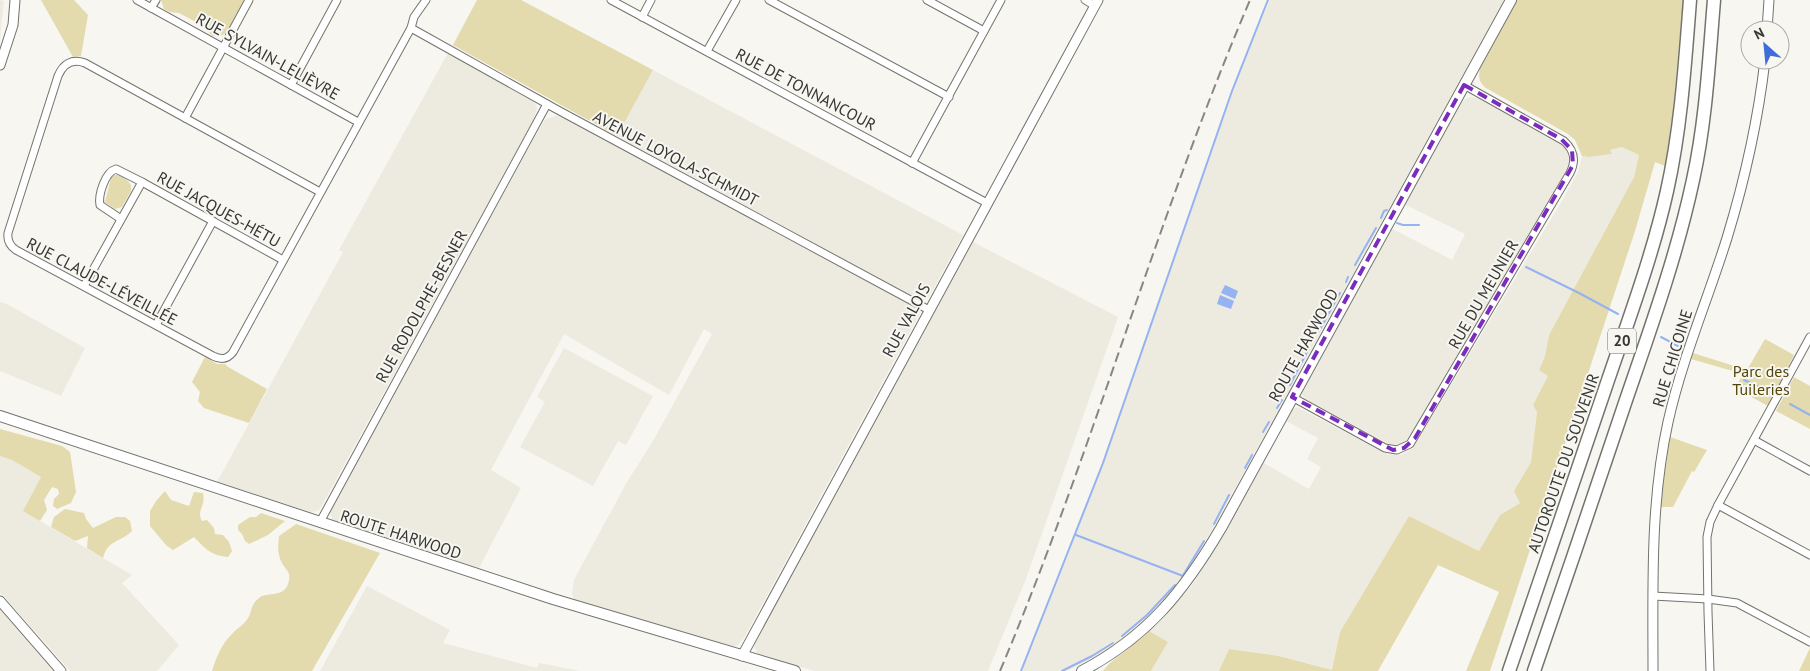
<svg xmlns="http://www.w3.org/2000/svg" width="1810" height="671" viewBox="0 0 1810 671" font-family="'PT Sans',sans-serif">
<rect width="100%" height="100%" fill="#f7f6f1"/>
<g fill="#edebe0">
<path d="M0,0L4,1L0,38Z"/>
<path d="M1270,0H1504L1216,523L1186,574L1163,603L1149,617L1103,653L1067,671H1022L1074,540L1129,388L1240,70Z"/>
<path d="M448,53L534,102L537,108L534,119L320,509L317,511L310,512L217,482L343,252L339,250Z"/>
<path d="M653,70L963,235L929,297L924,300L916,298L617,136Z"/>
<path d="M1471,97L1480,99L1563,146L1568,153L1569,163L1564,174L1409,438L1400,445L1389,444L1306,399L1302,395L1301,390L1391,228L1452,260L1465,234L1404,204L1460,103L1465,99Z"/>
<path d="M556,116L564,118L631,154L916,308L920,311L919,315L744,638L737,646H726L576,601L572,595L574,580L577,574L627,482L653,441L712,334L704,329L669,395L564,334L491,470L521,488L479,568V570L333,521L332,519L330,511L332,507L542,124L546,119Z"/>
<path d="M1622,147L1639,155L1634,177L1549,335L1545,356L1539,370L1548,376L1533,405L1537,412L1531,462L1514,491L1520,503L1500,515L1479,551L1409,516L1340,632L1332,670L1280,656L1229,649L1219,671H1151L1168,642L1149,631L1191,587L1220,540L1262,462L1309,489L1321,467L1307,459L1318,438L1284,420L1291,410L1297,407L1301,409L1387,454L1401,455L1413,448L1560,204L1578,172L1582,156L1589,157L1611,154L1609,150Z"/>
<path d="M973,242L1118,317L1026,579L988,671H815L761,656L758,654L754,647L756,638Z"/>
<path d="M0,302L7,304L85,348L61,396L0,371Z"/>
<path d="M564,348L653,396L626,445L618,441L593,486L520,447L545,402L537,397Z"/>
<path d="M0,456L12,460L41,477L23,511L132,575L122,583L179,645L157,671H70L0,592Z"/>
<path d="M367,586L450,630L443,643L537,668L539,663L580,671H320Z"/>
<path d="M0,610L53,671H0Z"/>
</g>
<g fill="#e3daad">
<path d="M41,0H74L88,15L81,56L73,57Z"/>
<path d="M161,0H244L226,33L218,37L211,35L205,27L179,13L170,12L164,9Z"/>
<path d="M477,0H521L653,70L617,136L453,45Z"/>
<path d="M1517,0H1683L1673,112L1665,166L1655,162L1635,231L1490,671H1466L1499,592L1438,565L1378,671H1219L1229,649L1279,656L1332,670L1340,632L1409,516L1479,551L1500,515L1520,503L1514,491L1531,462L1537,412L1533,405L1548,376L1539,370L1545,356L1549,335L1634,177L1639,155L1622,147L1610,150L1612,154L1589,157L1582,156L1575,140L1568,134L1486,88C1479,82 1478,78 1480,69Z"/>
<path d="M114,175C121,174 129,180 131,186V191L122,207L115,209L105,202L111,178Z"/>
<path d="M1765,339L1794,355L1768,406L1735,388L1743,374L1691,359L1693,353L1747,370Z"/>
<path d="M205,357L217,364H225L228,367L267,389L249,423L204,408L198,401L200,392L192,382Z"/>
<path d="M1794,377L1810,386V429L1776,411Z"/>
<path d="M0,429L62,446L70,452L76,492L71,503L57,509L53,506L54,499L59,494L58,489L52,487L44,500L47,510L40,521L23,511L41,477L12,460L0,456Z"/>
<path d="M1670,437L1707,450L1694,472L1692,471L1673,507H1660Z"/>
<path d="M165,491L171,500L189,506L194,492L203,493C206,507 196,510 202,521L207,520L214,528L215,534L223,535L229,542L232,551L228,557C210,555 206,549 194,537L173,550L166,545L150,526V511L156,501Z"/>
<path d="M65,509L84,513L86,519L93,528L116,517H125L130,521L132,531C120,543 108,539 103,558L87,548L88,536L75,541L51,527L54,517Z"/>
<path d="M261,513L285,521L268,535L249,544L245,541L242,534L238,530V525L250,517H256Z"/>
<path d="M296,524L380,553L312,671H212C216,658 222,643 232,634C236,629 242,626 246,621C253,613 249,606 259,598C268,591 286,599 289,580C291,572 285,569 282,563C277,554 278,545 279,536Z"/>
<path d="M1149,631L1168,642L1151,671H1103L1109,664Z"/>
<path d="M1810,648V671H1799Z"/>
</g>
<g fill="#95b3f2">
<path d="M1225,285L1238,291L1235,299L1221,293Z"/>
<path d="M1220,295L1234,301L1231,309L1217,304Z"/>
</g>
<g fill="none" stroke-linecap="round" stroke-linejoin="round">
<g stroke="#95b3f2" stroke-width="2">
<path d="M1381,218L1384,211L1387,210"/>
<path d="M1397,223L1403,225H1419"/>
<path d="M1355,265L1376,228"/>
<path d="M1526,267L1579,293L1618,314"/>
<path d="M1346,282L1348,277"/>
<path d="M1319,331L1340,293"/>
<path d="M1661,337L1678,346"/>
<path d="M1744,380L1770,392"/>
<path d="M1290,385L1309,348"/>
<path d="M1790,404L1810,415"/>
<path d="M1277,408L1282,400"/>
<path d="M1263,432L1269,422"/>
<path d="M1245,468L1252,455"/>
<path d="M1214,524L1229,495"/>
<path d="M1076,535L1183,576"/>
<path d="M1182,577L1204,541"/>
<path d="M1122,636L1147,615L1175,585"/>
<path d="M1021,671L1103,463L1232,91L1268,0"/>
<path d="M1062,671L1092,656L1113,643"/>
</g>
<defs>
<g id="minor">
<path d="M137,0L358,122"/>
<path d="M611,0L987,203"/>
<path d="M769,0L949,97"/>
<path d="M927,0L984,31"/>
<path d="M1085,0L1095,6"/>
<path d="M151,8L156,0"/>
<path d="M642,17L651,0"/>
<path d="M411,28L556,109L929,310"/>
<path d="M707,51L736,0"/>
<path d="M291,85L337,0"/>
<path d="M185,118L249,0"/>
<path d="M912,163L1001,0"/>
<path d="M320,192L85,63C72,58 63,64 58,76L8,233C7,241 10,246 16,250L213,356C221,360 227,360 233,352L411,28L414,17L426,0"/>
<path d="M121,219L100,205C98,195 105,172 116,169L142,182"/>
<path d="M84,286L142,182L283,260"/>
<path d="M156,325L213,221"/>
<path d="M1292,397L1385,448L1397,450L1410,444L1570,173C1576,161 1575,151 1564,141L1464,85"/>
<path d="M1754,440L1810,471"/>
<path d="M1718,505L1810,555"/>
<path d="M320,522L547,104"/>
<path d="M1653,596L1708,599L1737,603L1810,642"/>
<path d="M1710,671L1708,612L1707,537L1710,522L1718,505L1810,337"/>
</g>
<g id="tertiary">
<path d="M1767,30L1769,0"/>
<path d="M0,65L13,25L15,0"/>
<path d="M0,601L61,671"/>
<path d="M742,656L1098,0"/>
<path d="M1653,671C1653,588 1650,504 1668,422C1682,359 1708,299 1727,238C1745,179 1758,121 1765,60"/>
</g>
<g id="secondary">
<path d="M0,416L553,599L795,671"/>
<path d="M1082,671C1148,636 1184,591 1221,528L1511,0"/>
</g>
<g id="motorway">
<path d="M1509,671C1541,577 1573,483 1605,389C1627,324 1652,258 1667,191C1681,128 1685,64 1690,0"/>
<path d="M1534,671C1565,581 1596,490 1626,400C1651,327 1677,255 1693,180C1706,121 1709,60 1714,0"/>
</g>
</defs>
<use href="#minor" stroke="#73736e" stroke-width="9"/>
<use href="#tertiary" stroke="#73736e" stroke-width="11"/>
<use href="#secondary" stroke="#73736e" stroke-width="12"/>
<use href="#motorway" stroke="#73736e" stroke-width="15"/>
<use href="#minor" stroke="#fff" stroke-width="7"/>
<use href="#tertiary" stroke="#fff" stroke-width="9"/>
<use href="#secondary" stroke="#fff" stroke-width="10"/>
<use href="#motorway" stroke="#fff" stroke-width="12"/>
<path stroke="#878783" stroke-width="2" stroke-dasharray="10 5" stroke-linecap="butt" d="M1000,671C1093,451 1156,220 1250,0"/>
</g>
<path fill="none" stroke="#7b2cbf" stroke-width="4" stroke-dasharray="10 6" stroke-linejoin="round" d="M1464,85L1561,139L1572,150L1573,165L1415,438L1404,448L1393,450L1292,397Z"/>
<g text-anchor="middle" stroke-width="4" stroke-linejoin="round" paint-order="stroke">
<rect fill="#f7f6f1" stroke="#70706d" stroke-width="1" x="1608" y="328.5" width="28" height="25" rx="4"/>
<g font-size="15" font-weight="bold" fill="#363634">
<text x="1622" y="346">20</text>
</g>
<g font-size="16" fill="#363634" stroke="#f7f6f1">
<text transform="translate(268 56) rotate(29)" y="6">RUE SYLVAIN-LELIÈVRE</text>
<text transform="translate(806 89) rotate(28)" y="6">RUE DE TONNANCOUR</text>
<text transform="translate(676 158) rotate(28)" y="6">AVENUE LOYOLA-SCHMIDT</text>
<text transform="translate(219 209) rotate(29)" y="6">RUE JACQUES-HÉTU</text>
<text transform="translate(102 281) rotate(28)" y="6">RUE CLAUDE-LÉVEILLÉE</text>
<text transform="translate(1483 294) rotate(-60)" y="6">RUE DU MEUNIER</text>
<text transform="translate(421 306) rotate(-61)" y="6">RUE RODOLPHE-BESNER</text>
<text transform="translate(906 320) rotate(-61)" y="6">RUE VALOIS</text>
<text transform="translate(1303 345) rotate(-61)" y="6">ROUTE HARWOOD</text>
<text transform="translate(1672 358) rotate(-73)" y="6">RUE CHICOINE</text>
<text transform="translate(1563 463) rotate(-71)" y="6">AUTOROUTE DU SOUVENIR</text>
<text transform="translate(401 534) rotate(18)" y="6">ROUTE HARWOOD</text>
</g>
<g font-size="16" fill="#514508" stroke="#f7f6f1">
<text x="1761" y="377">Parc des<tspan x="1761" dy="18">Tuileries</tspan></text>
</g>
</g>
<g transform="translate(1765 45) rotate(333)"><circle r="24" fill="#f7f6f1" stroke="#aaa9a5"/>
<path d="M0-4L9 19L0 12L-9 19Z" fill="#3f6bdc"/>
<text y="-8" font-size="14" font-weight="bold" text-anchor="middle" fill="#363634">N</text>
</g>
</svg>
